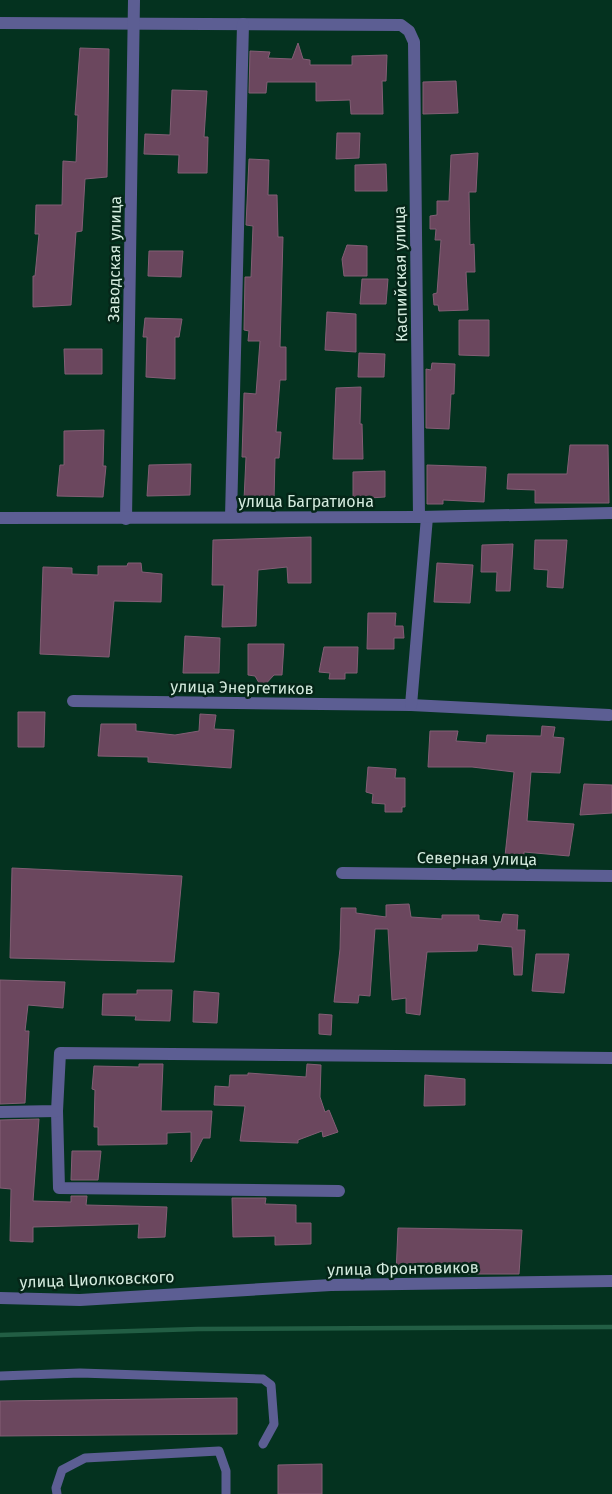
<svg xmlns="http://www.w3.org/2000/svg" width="612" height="1494" viewBox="0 0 612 1494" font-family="'Fira Sans',sans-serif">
<rect width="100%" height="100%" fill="#04321f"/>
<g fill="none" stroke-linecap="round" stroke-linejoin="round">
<path stroke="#225e44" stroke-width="4.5" d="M0,1335L198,1329L612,1327"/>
</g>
<g fill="#6b475e" stroke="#835e75">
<path d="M298,43L303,59L310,60V65H352V56L387,55L386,81H382L383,114H351L350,100L316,101V82H267L266,93H249L250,51L270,52L268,58L292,59Z"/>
<path d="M80,48L109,49L107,177L85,179L82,231L76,232L71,305L33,307V276H35L39,234H35L36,205H62L63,161L76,162L78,115H75Z"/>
<path d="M456,81L458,113L423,114V82Z"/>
<path d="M172,90L207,91L204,137H208L207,173H178L179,155L144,154L145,134L170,135Z"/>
<path d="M337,133H360L359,158L336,159Z"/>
<path d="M478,153L476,192H469L470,245L474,244L475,272H466L468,310L439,311L438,305H434L433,294L437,293L441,240H435L436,229H430V216L437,215V201H449L451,155Z"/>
<path d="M249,159L269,160L268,195H277L278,237H283L280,347H286V380H280L276,432H281L279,458H275L274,500H244L246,457H242L244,393L256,394L260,341H248L249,331L244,330L245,277H251L253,226L246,225Z"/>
<path d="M386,164L387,191H355V165Z"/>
<path d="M347,245L367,246V276H344L342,259Z"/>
<path d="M149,251H183L181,277L148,276Z"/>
<path d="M362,279H388L386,304H360Z"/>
<path d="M327,312L356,314V352L325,350Z"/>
<path d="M145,318L182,319L179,337H175V379L146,377L147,337H143Z"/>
<path d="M459,320H489V356L459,355Z"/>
<path d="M64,349H102V374H65Z"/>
<path d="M359,353L385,354L384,377H358Z"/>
<path d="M432,363L455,364L454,394H451L449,429L426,428V369L431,370Z"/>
<path d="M361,387L360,424H362L363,459H333L336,388Z"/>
<path d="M104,430L103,466H106L103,497L57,496L60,465H64V431Z"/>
<path d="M570,445H608L609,503H535V490L507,489L508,474H567Z"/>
<path d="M191,464L190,495L147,496L149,465Z"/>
<path d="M427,465L486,467L484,502L443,500V504H427Z"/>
<path d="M385,471V497L353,499V472Z"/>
<path d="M311,537V583H288L287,567L258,570L256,626L222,627L224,585H212L213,540Z"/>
<path d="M535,540H567L563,588L547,587L548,570L534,569Z"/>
<path d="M513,544L510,591H496L497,572H481L482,545Z"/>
<path d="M128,563H141L142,572L162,574L161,602L114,601L109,657L40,654L43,567L72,568V574L98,575V566H127Z"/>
<path d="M437,563L473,565L470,603L434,602Z"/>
<path d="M368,613H396L395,626H403L404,638H394V649H367Z"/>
<path d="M185,636L220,638L219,673H183Z"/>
<path d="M248,644H284L282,675H274L262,688L255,676L248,675Z"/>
<path d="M324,647H358L357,673H345V679H329L330,673L319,672Z"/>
<path d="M18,712H45L44,747H18Z"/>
<path d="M200,714L216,715L214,729L234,730L231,768L148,762V757L98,756L101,724H136V731L175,735L199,731Z"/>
<path d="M542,726L555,727L553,737L564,738L560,773L531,772L527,821L574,824L569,856L524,852V856H505L514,772L472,767H428L430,731H458L456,741L486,743L487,735L541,736Z"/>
<path d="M368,767L396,769L395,778H405V807H402V812H385V804L372,803L373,794L366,792Z"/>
<path d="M584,784L612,785V813L580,815Z"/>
<path d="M12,868L182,876L174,962L10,958Z"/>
<path d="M409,904L411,917L442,919V915H479V920L501,922L503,914L518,915L517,930H525L522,975H514L512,947L478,944L477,951L427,952L420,1015L406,1013V998L392,1000L388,929H375L370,996L359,995L358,1003L334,1002L340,949L341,908H356V913L386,917V905Z"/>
<path d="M536,954H569L564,993L532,991Z"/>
<path d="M0,980L65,982L63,1008L28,1005L25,1031H29L25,1103L0,1104Z"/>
<path d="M137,990H172L170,1021L135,1020L136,1016L102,1015L103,994H137Z"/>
<path d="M194,991L219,993L217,1023L193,1022Z"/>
<path d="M319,1014L332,1015L331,1035L319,1034Z"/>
<path d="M139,1064H163L161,1111H212L210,1138H203L191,1162V1132L167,1133V1144L98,1145V1127H94L95,1090L92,1089L94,1066L139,1067Z"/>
<path d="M307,1064L321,1065L320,1097L325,1112L329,1110L338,1132L323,1137L322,1131L298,1140V1143L240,1141L245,1106L214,1105L215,1086L229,1087L230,1075H248V1073L306,1077Z"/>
<path d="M425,1075L465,1079V1105L424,1106Z"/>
<path d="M39,1119L33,1201L71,1202V1196H87L86,1205L167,1207L165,1237L138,1238L139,1224L33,1227V1242L10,1241L11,1189L0,1188V1120Z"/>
<path d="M72,1151H101L98,1180H71Z"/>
<path d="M232,1198H266L265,1204L296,1205V1223H311V1244L275,1245V1236L233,1237Z"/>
<path d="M398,1228L522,1230L519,1274H396Z"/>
<path d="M237,1398V1434L0,1436V1401Z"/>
<path d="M322,1464V1494H278V1465Z"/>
</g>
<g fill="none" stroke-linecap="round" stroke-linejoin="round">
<g stroke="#5c5e93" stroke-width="9">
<path d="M0,1376L80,1373L263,1379L271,1385L274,1424L263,1444"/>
<path d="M57,1494L56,1488L62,1470L85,1458L219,1451L226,1471V1494"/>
</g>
<g stroke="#5c5e93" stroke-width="12">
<path d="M0,23L401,25L409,31L414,42L419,517"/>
<path d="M231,517L243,24"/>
<path d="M126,519L134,0"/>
<path d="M73,701L411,705L609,715"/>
<path d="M411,705L427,517"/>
<path d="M342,873L612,876"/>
<path d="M57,1111L59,1188L339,1191"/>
<path d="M0,1112L57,1111L60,1053L612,1058"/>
<path d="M0,1298L80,1300L331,1285L612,1281"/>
</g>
<path stroke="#5c5e93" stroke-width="12" d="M0,518L419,517L612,513"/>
</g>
<g text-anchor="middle" stroke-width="5" stroke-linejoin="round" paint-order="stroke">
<g font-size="16" fill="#d4ebde" stroke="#052618">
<text transform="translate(114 259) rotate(-89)" y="6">Заводская улица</text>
<text transform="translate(400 274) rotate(-91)" y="6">Каспийская улица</text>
<text x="306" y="507">улица Багратиона</text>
<text transform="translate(242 687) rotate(1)" y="6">улица Энергетиков</text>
<text transform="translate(477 858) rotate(1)" y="6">Северная улица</text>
<text transform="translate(403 1268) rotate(-1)" y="6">улица Фронтовиков</text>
<text transform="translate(97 1279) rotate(-2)" y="6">улица Циолковского</text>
</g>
</g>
</svg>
